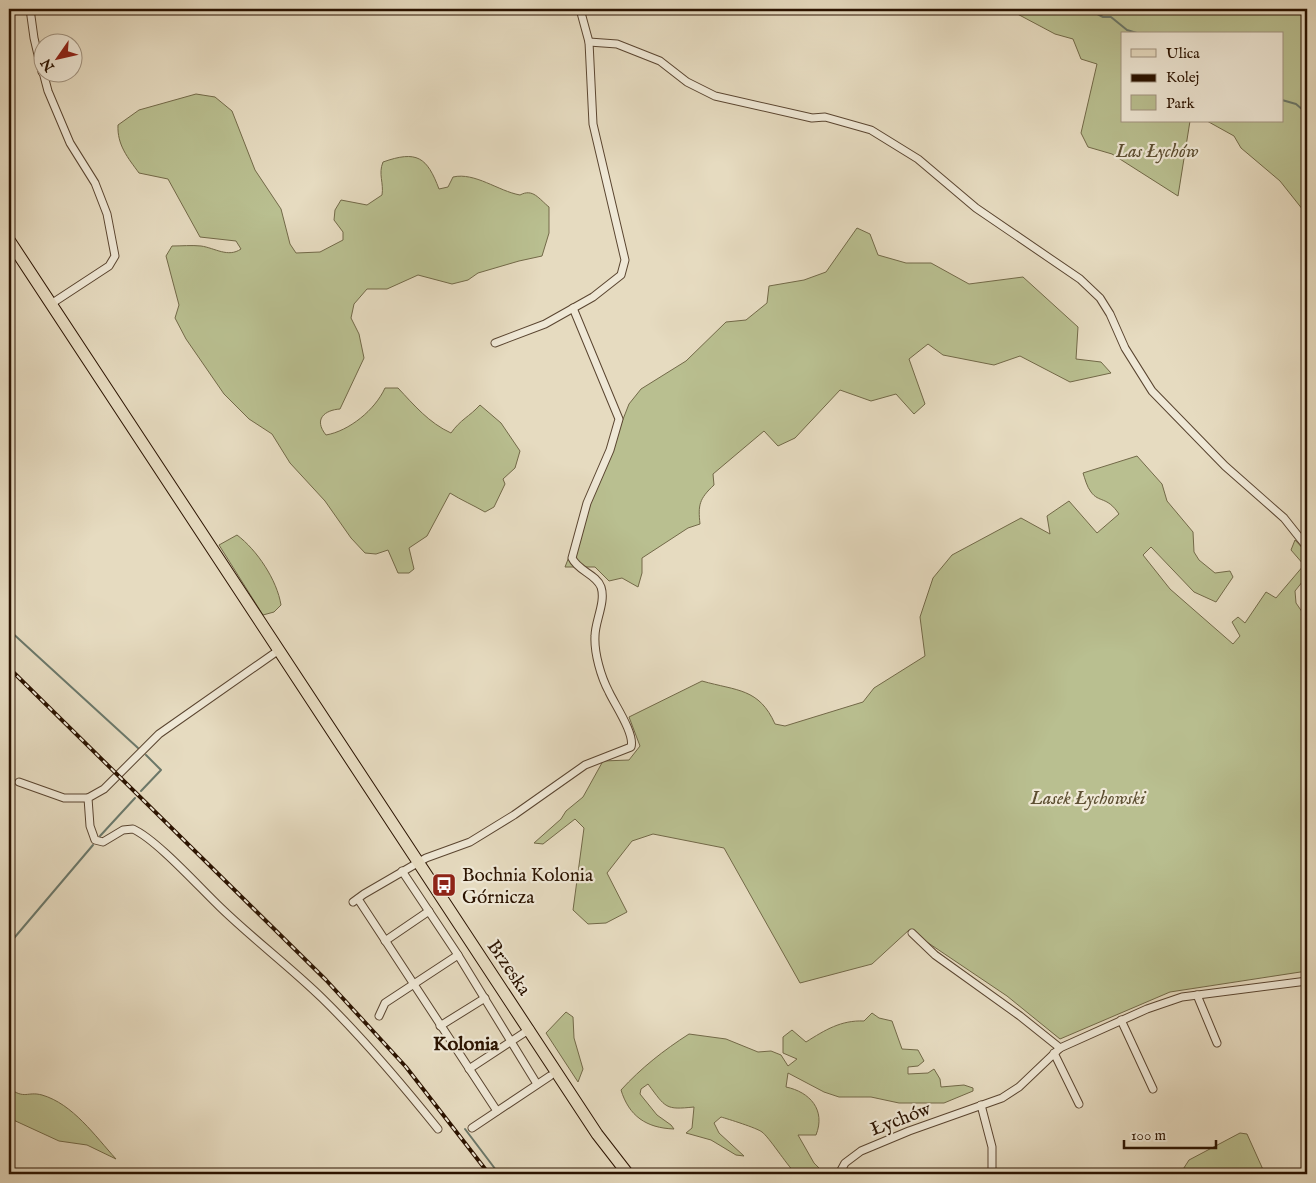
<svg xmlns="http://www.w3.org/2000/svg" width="1316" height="1183" viewBox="0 0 1316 1183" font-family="'IM FELL English',serif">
<rect width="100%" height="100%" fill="#e6dbc0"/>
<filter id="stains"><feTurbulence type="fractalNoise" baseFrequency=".004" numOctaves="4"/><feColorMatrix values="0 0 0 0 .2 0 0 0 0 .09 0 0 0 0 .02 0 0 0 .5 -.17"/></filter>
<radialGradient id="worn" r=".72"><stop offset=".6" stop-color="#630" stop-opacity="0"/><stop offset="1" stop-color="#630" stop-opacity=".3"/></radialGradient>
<g fill="#b9bf90" stroke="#726948">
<path d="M1008,9H1307V215L1280,181L1241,148L1234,136L1207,121H1282V34H1122V121H1190L1178,196L1112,154L1088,147L1081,133L1097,64L1081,59L1073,39L1055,34Z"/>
<path d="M196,94L215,97L232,111L255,170L281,209L290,244L296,253L320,252L343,240V232L334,220L335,210L341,200L367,205L382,195C384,183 378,174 383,162C417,150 427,157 439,189L448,187L453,177C475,172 498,191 520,195C533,188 539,199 549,207V233L542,256L519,261L478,273L468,280L452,284L418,275L387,289H367L354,304L351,318L359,334L364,358L340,409C325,410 313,419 326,435C349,431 375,410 385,388H398C414,405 429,423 451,433C461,419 469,417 480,405L501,423L520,451L515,468L503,479L505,484L494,507L485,512C473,505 461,500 450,493L427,536L409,548L414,569L409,573H398L388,550L376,554L365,553L351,538L325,501L290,463L272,434L249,419L224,394L186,339L175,318L179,305L166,256L172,246C181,246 192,245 201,246C215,248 228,258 241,249L236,241L200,237L168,179L139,173C128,158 117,145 118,125L139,110Z"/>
<path d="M857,228L870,234L878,255L906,263H931L969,284L1023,277L1078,327L1076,359L1101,362L1111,373L1070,382L1020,356L994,365L943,355L928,344L909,359L925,404L914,414L896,394L871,401L840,390L795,438L778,446L764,431L713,474L714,485C699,499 698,505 700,524L688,528L642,558V573L638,587L622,578L609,581L595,567H565L629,404L641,389L686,361L726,322L746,320L767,303L769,286L804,280L826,272Z"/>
<path d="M1137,456L1162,484L1167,501L1193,532L1194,552L1199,560L1215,573L1230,571L1233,577L1216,602L1194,592L1151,547L1143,555L1170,589L1233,644L1240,636L1232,622L1238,617L1245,623L1266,592L1276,598L1304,565L1291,550L1295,540L1307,553V576L1295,591L1296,603L1307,619V971L1170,992L1060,1039L1007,996L909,930L872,964L800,983L724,848L653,834L632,841L607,873L627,912L606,923L588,924L573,910L584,828L575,819L543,844L534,843L561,819L566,811L583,797L603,761L629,760L640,746L629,717L702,681C737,691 759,688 775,724L785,726L863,702L874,688L925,656L920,617L933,578L952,555L1021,518L1050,534L1047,516L1069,501L1097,533L1119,514C1107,496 1099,503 1091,492C1087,487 1085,479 1083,473Z"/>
<path d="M237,535C257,550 277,580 281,605L274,612L263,615L219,545Z"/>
<path d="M566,1012L573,1017L574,1038L583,1069L578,1082L546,1033Z"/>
<path d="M872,1013L879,1018L892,1021L902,1049L918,1050L924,1061L918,1066L908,1067V1074L928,1073L934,1069L940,1079L941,1087L964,1085L973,1088V1091L944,1103H899L871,1097H839L824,1092L788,1073L786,1087C810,1092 826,1110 816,1135H798L814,1163L825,1174H796C786,1164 769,1137 762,1132C757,1128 728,1119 721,1117L714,1123L719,1133L744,1156L736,1155L711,1140L686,1133L692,1128L694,1107C665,1110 666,1108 648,1084L641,1089L640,1094L657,1115L671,1125L674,1129C646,1128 629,1116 621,1090C641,1068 664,1050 689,1034L726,1039L758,1052L771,1051L781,1055L788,1066L797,1059L783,1053V1037L792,1030L806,1042C825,1030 841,1020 864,1021Z"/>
<path d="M9,1088C25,1100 27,1091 42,1095C73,1104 95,1136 116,1159L87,1145L59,1141L9,1118Z"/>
<path d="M1240,1133L1247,1134L1265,1174H1180L1189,1160Z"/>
</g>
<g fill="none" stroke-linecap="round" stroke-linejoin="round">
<g stroke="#6b786a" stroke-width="2">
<path d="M1088,9L1103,17H1111L1127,30L1140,34"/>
<path d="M1282,100L1296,104L1303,110L1307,108"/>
<path d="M9,630L138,748"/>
<path d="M141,791L161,770L146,755"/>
<path d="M100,836L135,798"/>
<path d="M9,944L93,845"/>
<path d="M465,1129L499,1174"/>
</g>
<defs>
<g id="street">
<path d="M30,9L34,38L42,72"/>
<path d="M589,42L617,44L660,61L687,82L715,96L812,118L825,117L871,130L918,159L976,208L1080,279L1100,298L1110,314L1125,348L1152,391L1225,466L1284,518L1307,547"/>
<path d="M43,72L48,91L70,143L95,183L107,214L115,256L109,266L51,304"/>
<path d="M495,343L545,324L593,297L621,275L625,260L593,124L589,42L580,9"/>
<path d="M279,650L159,734L104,789L88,798L90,826L95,840L103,842L123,830L133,829C157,840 199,887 220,907C253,939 289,966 322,998C364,1039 401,1083 438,1129"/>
<path d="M19,782L64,798H88"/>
<path d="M402,871L458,955L537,1084"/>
<path d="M358,899L497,1111"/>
<path d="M353,902L364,894L426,858L470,842L514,815L585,765L631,747C635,734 615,705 609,692C601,677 594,653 595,636C595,621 606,602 601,587C596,574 578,571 572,558L587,503L610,450L619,419L573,308"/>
<path d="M912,933L935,955L1020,1016L1060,1048"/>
<path d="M385,941L429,911"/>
<path d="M1197,995L1217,1043"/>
<path d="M379,1016L385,1003L458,955"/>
<path d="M1121,1020L1153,1089"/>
<path d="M440,1026L485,998"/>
<path d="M1054,1053L1079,1104"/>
<path d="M469,1069L530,1029"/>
<path d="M981,1105L992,1147V1174"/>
<path d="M472,1128L550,1076"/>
<path d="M839,1174L845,1163L861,1151L909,1131L1002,1098L1019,1087L1060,1048L1147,1009L1182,997L1307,981"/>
<path d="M1299,1174L1307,1172"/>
</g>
<path id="primary" d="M9,240L597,1134L628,1174"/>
</defs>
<use href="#street" stroke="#5a4530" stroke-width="9"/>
<use href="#primary" stroke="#2b1300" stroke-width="13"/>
<use href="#street" stroke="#efe8d6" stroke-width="7"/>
<use href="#primary" stroke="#e6dbc0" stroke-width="11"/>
<defs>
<path id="rail" d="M9,668L326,980L406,1067L489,1174"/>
</defs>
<use href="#rail" stroke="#2b1300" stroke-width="4"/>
<use href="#rail" stroke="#efe8d6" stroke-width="2" stroke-dasharray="5.5" stroke-linecap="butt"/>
</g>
<defs>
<symbol id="bus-square" viewBox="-11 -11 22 22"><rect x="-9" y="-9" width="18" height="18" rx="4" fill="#8f2418" stroke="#efe8d6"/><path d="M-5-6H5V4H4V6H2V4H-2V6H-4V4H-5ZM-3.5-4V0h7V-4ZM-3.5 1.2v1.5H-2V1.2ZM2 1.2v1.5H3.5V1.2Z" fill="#fff"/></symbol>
</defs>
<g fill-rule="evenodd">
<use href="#bus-square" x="430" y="871" width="28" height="28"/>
</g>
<g text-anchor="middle" stroke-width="4.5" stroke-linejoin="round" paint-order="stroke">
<g font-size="19" font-style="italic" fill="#5d4f32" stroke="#efe8d6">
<text x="1157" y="157">Las Łychów</text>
<text x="1088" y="804">Lasek Łychowski</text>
</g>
<g font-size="19" fill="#2b1300" stroke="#efe8d6" text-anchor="start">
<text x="462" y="881">Bochnia Kolonia<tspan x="462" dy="22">Górnicza</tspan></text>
</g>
<g font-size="19" fill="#2b1300" stroke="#efe8d6">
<text transform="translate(510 967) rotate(56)" y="7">Brzeska</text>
<text transform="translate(900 1118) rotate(-21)" y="7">Łychów</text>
</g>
<g font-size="20" font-weight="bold" fill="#2b1300" stroke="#efe8d6">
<text x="466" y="1050">Kolonia</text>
</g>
</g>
<rect width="1316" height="1183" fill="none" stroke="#e6dbc0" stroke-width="30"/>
<rect x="10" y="10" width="1296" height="1163" fill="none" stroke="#2b1300" stroke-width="2.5"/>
<rect x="15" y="15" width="1286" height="1153" fill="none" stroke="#2b1300"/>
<rect x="1121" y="32" width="162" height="90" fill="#efe8d6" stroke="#a19380"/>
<rect x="1131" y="49" width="25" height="8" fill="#e6dbc0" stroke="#a19380"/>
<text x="1166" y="58" font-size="15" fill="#2b1300">Ulica</text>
<rect x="1131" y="74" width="25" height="8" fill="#2b1300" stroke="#a19380"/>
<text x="1166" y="82" font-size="15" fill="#2b1300">Kolej</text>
<rect x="1131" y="95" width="25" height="15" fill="#b9bf90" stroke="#a19380"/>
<text x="1166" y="108" font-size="15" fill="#2b1300">Park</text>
<g transform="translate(58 58) rotate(236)"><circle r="24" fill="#efe8d6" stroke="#a19380"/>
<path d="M0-4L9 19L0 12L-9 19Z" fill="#8f2418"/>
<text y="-8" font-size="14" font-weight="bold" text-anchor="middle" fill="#2b1300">N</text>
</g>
<path d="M1124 1140v8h92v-8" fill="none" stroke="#2b1300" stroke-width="2.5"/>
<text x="1131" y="1140" font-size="15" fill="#2b1300" stroke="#efe8d6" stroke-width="4" paint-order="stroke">100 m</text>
<rect width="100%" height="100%" filter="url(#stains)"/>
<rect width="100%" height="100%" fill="url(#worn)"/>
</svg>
